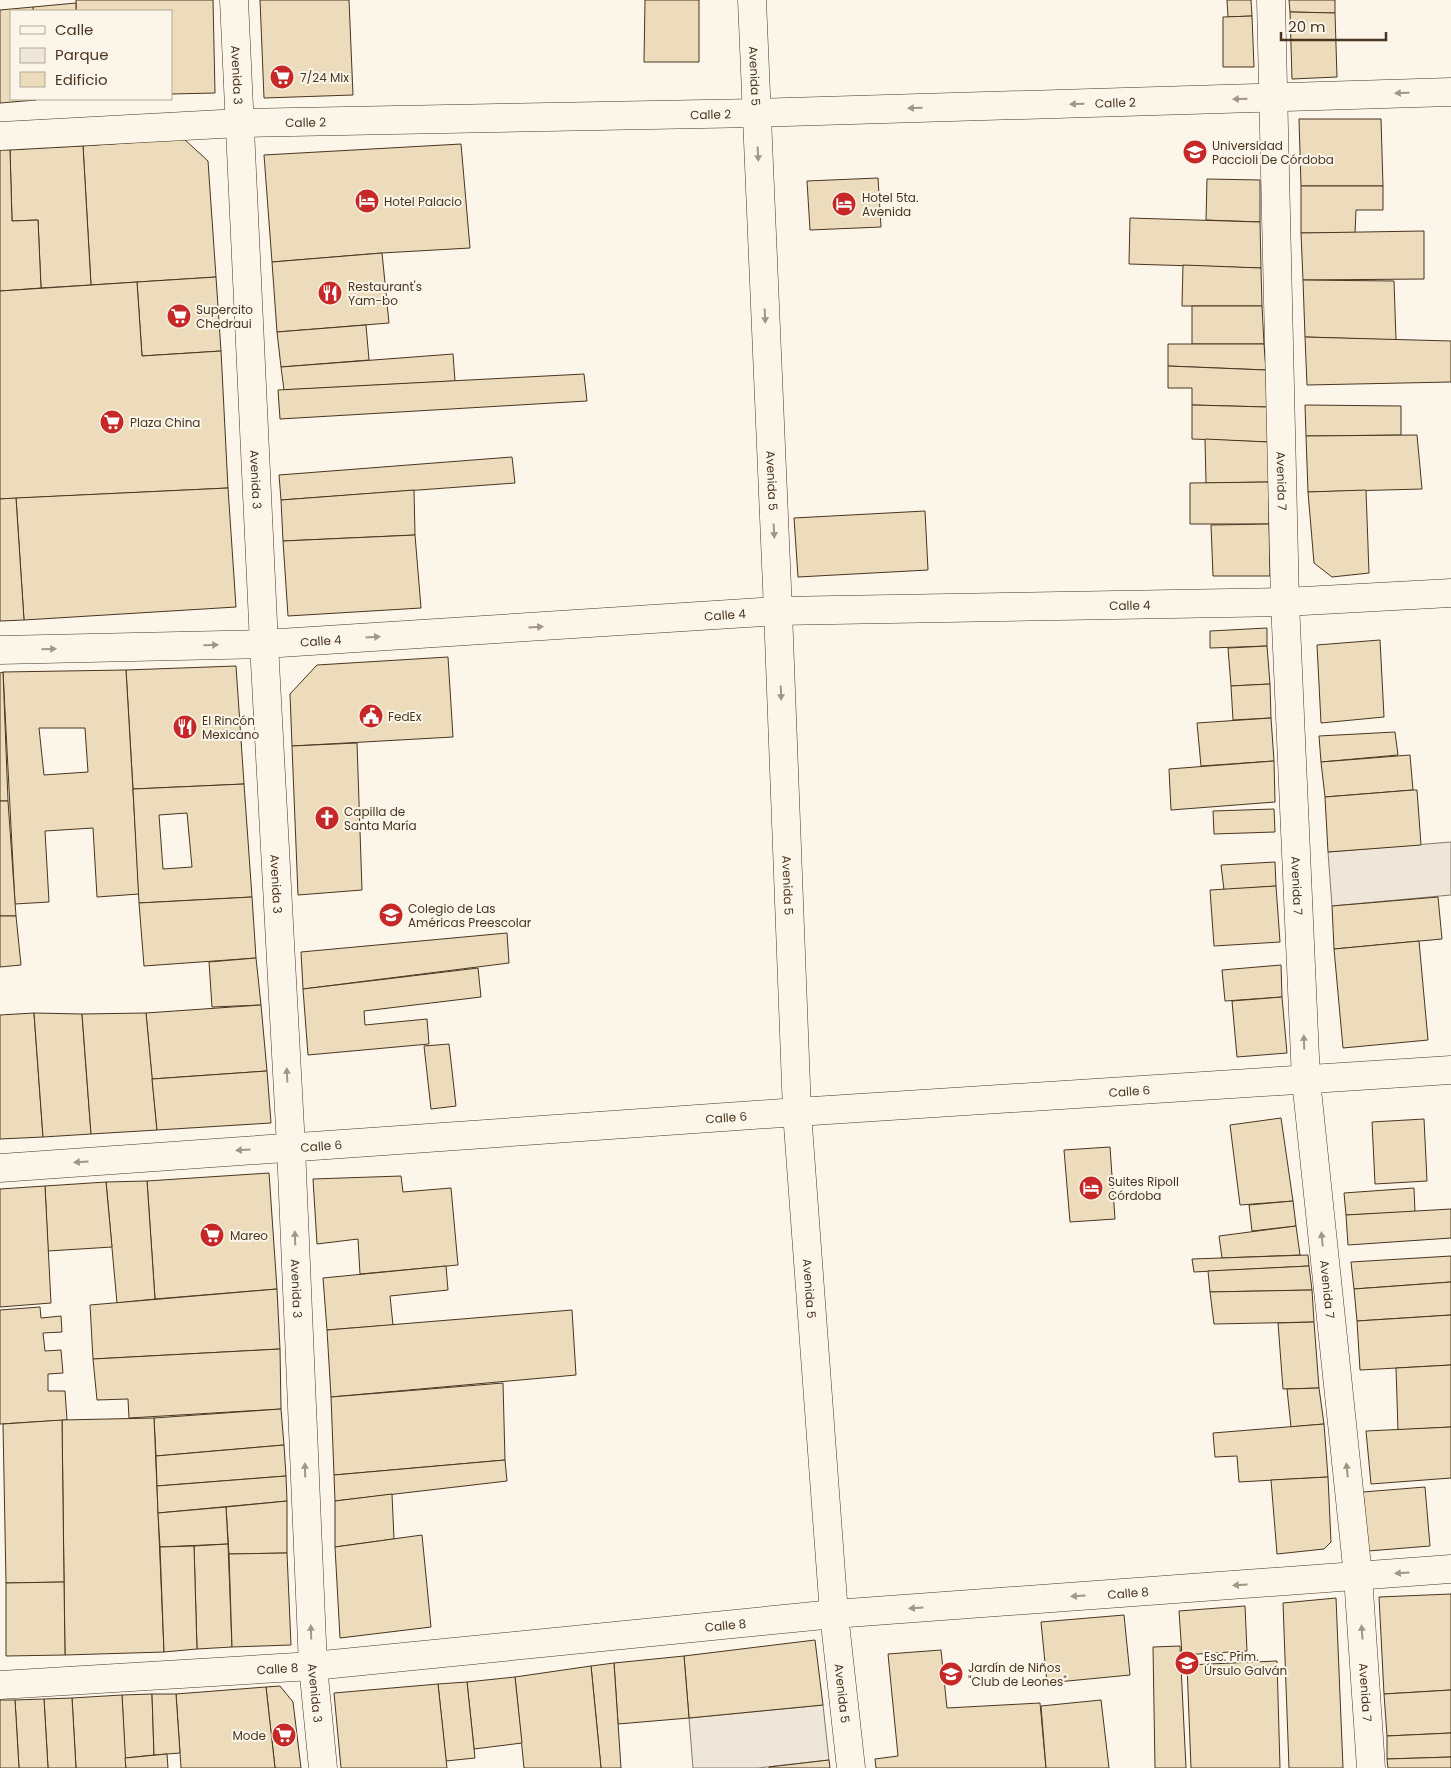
<svg xmlns="http://www.w3.org/2000/svg" width="1451" height="1768" viewBox="0 0 1451 1768" font-family="Poppins,sans-serif">
  <style>
    .green { fill: #ede6d9; stroke: #887966 }
    .building { fill: #ecdcbc; stroke: #4a3520; fill-rule: evenodd }
    .lines { fill: none; stroke-linecap: round; stroke-linejoin: round }
    .minor-casing { stroke: #4a3520; stroke-width: 29 }
    .major-casing { stroke: #4a3520; stroke-width: 29 }
    .minor { stroke: #fbf6e9; stroke-width: 28 }
    .major { stroke: #fbf6e9; stroke-width: 28 }
    .oneway { fill: #a29684 }
    .labels { text-anchor: middle; dominant-baseline: central; stroke-width: 4; stroke-linejoin: round; paint-order: stroke }
    .street-label { font-size: 12px; fill: #4a3520; stroke: #fbf6e9 }
    .poi-label { font-size: 12px; fill: #4a3520; stroke: #fbf6e9; text-anchor: start }
  </style>
  <rect width="100%" height="100%" fill="#fbf6e9"/>
  <g class="green">
    <path d="M1451 842V895L1332 906 1328 852Z"/>
    <path d="M823 1705 829 1760 758 1768H693L689 1718Z"/>
  </g>
  <g class="building">
    <path d="M76 0H213L215 93 171 94V11H76Z"/>
    <path d="M260 0H349L353 95 264 98Z"/>
    <path d="M645 0H699V62H644Z"/>
    <path d="M1227 0H1251L1252 16 1228 17Z"/>
    <path d="M1289 0H1335V13L1290 12Z"/>
    <path d="M76 3V11H33V7Z"/>
    <path d="M33 7V11H11V99L36 100 0 103V10Z"/>
    <path d="M1290 12 1335 13 1337 77 1292 79Z"/>
    <path d="M1252 16 1254 67H1223V17Z"/>
    <path d="M1299 119H1381L1383 186H1301Z"/>
    <path d="M184 139 208 161 216 277 91 285 83 146Z"/>
    <path d="M461 144 470 248 382 253 272 262 264 155Z"/>
    <path d="M83 146 91 285 41 288 38 220 12 221 10 150Z"/>
    <path d="M0 150H10L12 221 38 220 41 288 0 291Z"/>
    <path d="M878 178 881 227 810 230 807 181Z"/>
    <path d="M1207 179 1260 180V222L1206 220Z"/>
    <path d="M1301 186H1383V210H1356L1355 233H1301Z"/>
    <path d="M1130 218 1260 222 1261 268 1129 264Z"/>
    <path d="M1424 231V279L1303 280 1301 233Z"/>
    <path d="M382 253 389 323 277 332 272 262Z"/>
    <path d="M1183 265 1261 268 1262 306H1182Z"/>
    <path d="M216 277 221 351 142 356 137 282Z"/>
    <path d="M1303 280 1394 281 1396 340 1305 337Z"/>
    <path d="M137 282 142 356 221 351 228 488 0 499V291Z"/>
    <path d="M1192 306H1262L1264 344H1192Z"/>
    <path d="M366 325 369 360 281 367 277 332Z"/>
    <path d="M1305 337 1451 341V382L1307 385Z"/>
    <path d="M1168 344H1264L1266 370 1168 366Z"/>
    <path d="M453 354 455 381 284 390 281 367Z"/>
    <path d="M1168 366 1266 370 1267 407 1192 405V388H1168Z"/>
    <path d="M584 374 587 401 280 419 278 390Z"/>
    <path d="M1192 405 1267 407 1268 442 1192 439Z"/>
    <path d="M1305 405 1401 406V435L1306 436Z"/>
    <path d="M1417 435 1422 489 1308 492 1306 436Z"/>
    <path d="M1205 439 1268 442 1269 482 1206 483Z"/>
    <path d="M512 457 515 483 281 500 279 475Z"/>
    <path d="M1269 482V524H1190V483Z"/>
    <path d="M228 488 236 607 24 620 16 498Z"/>
    <path d="M414 490 415 535 283 541 281 500Z"/>
    <path d="M1366 490 1369 573 1332 577 1314 563 1308 492Z"/>
    <path d="M16 498 24 620 0 621V499Z"/>
    <path d="M925 511 928 570 798 577 794 518Z"/>
    <path d="M1269 524 1270 576H1213L1211 525Z"/>
    <path d="M415 535 421 608 288 616 283 541Z"/>
    <path d="M1267 628V646L1210 648V631Z"/>
    <path d="M1380 640 1384 717 1321 723 1317 645Z"/>
    <path d="M1267 646 1270 684 1231 686 1228 648Z"/>
    <path d="M448 657 453 737 292 746 290 694 317 665Z"/>
    <path d="M236 666 244 784 133 789 126 670Z"/>
    <path d="M126 670 139 894 97 897 93 828 45 831 49 902 15 904 3 672ZM39 728H85L88 772 44 775Z"/>
    <path d="M3 672 8 801H0V673Z"/>
    <path d="M1270 684 1271 718 1233 720 1231 686Z"/>
    <path d="M1271 718 1274 761 1201 766 1197 723Z"/>
    <path d="M1395 732 1398 755 1321 762 1319 736Z"/>
    <path d="M357 743 362 890 298 895 292 746Z"/>
    <path d="M1410 755 1413 790 1325 797 1321 762Z"/>
    <path d="M1274 761 1275 802 1171 810 1169 769Z"/>
    <path d="M244 784 252 897 139 903 133 789ZM187 813 192 867 163 869 159 815Z"/>
    <path d="M1413 790H1417L1421 845 1328 852 1325 797Z"/>
    <path d="M0 801H8L16 916H0Z"/>
    <path d="M1274 809 1275 832 1214 834 1213 811Z"/>
    <path d="M1275 862 1276 886 1224 890 1221 865Z"/>
    <path d="M1276 886 1280 942 1214 946 1210 890Z"/>
    <path d="M252 897 256 958 144 966 139 903Z"/>
    <path d="M1438 897 1442 939 1334 949 1332 906Z"/>
    <path d="M0 916H16L21 965 0 967Z"/>
    <path d="M507 933 509 963 303 989 301 952Z"/>
    <path d="M1419 941 1428 1040 1343 1048 1334 949Z"/>
    <path d="M256 958 261 1005 212 1007 209 962Z"/>
    <path d="M1281 965 1282 997 1225 1001 1222 970Z"/>
    <path d="M478 968 481 997 364 1011 365 1025 427 1019 429 1044 308 1055 303 989Z"/>
    <path d="M1282 997 1287 1053 1237 1057 1232 1001Z"/>
    <path d="M261 1005 267 1071 152 1079 146 1013Z"/>
    <path d="M34 1013 43 1137 0 1139V1015Z"/>
    <path d="M34 1013 82 1014 91 1134 43 1137Z"/>
    <path d="M146 1013 157 1130 91 1134 82 1014Z"/>
    <path d="M449 1044 456 1106 431 1109 424 1046Z"/>
    <path d="M267 1071 271 1123 157 1130 152 1079Z"/>
    <path d="M1281 1118 1293 1201 1240 1205 1230 1125Z"/>
    <path d="M1424 1119 1427 1181 1375 1184 1372 1122Z"/>
    <path d="M1110 1147 1115 1219 1070 1222 1064 1150Z"/>
    <path d="M269 1173 277 1289 155 1299 147 1181Z"/>
    <path d="M401 1176 403 1192 451 1188 458 1265 360 1274 358 1239 317 1244 313 1179Z"/>
    <path d="M147 1181 155 1299 117 1303 106 1182Z"/>
    <path d="M106 1182 112 1247 48 1251 45 1186Z"/>
    <path d="M45 1186 51 1303 0 1307V1189Z"/>
    <path d="M1414 1188 1415 1212 1346 1215 1344 1193Z"/>
    <path d="M1293 1201 1296 1226 1252 1231 1249 1205Z"/>
    <path d="M1451 1209V1238L1348 1245 1346 1215Z"/>
    <path d="M1296 1226 1300 1255 1222 1258 1219 1236Z"/>
    <path d="M1308 1255 1309 1266 1194 1272 1192 1259Z"/>
    <path d="M1451 1256V1282L1354 1289 1351 1262Z"/>
    <path d="M446 1266 448 1290 390 1296 393 1325 327 1330 323 1278Z"/>
    <path d="M1309 1266 1312 1290 1210 1292 1208 1271Z"/>
    <path d="M1451 1282V1315L1357 1321 1354 1289Z"/>
    <path d="M277 1289 280 1349 93 1359 90 1305Z"/>
    <path d="M1312 1290 1314 1322 1214 1324 1210 1292Z"/>
    <path d="M40 1307 41 1318 61 1316 62 1332 43 1333 45 1351 61 1350 63 1373 48 1374V1391H65L67 1420 0 1424V1310Z"/>
    <path d="M572 1310 576 1375 331 1397 327 1330Z"/>
    <path d="M1451 1315V1365L1360 1370 1357 1321Z"/>
    <path d="M1314 1322 1319 1388 1283 1389 1278 1323Z"/>
    <path d="M280 1349 281 1409 129 1418 128 1399 97 1400 93 1359Z"/>
    <path d="M1451 1365V1427L1398 1430 1396 1368Z"/>
    <path d="M503 1383 505 1460 334 1475 331 1397Z"/>
    <path d="M1319 1388 1324 1424 1291 1427 1287 1389Z"/>
    <path d="M281 1409 284 1445 156 1456 154 1418Z"/>
    <path d="M154 1418 164 1652 65 1655 62 1420Z"/>
    <path d="M62 1420 64 1582 6 1583 3 1424Z"/>
    <path d="M1324 1424 1328 1477 1239 1482 1237 1456 1215 1457 1213 1433Z"/>
    <path d="M1451 1427V1478L1371 1484 1366 1431Z"/>
    <path d="M284 1445 286 1476 157 1486 156 1456Z"/>
    <path d="M505 1460 507 1481 335 1501 334 1475Z"/>
    <path d="M286 1476 287 1501 158 1513 157 1486Z"/>
    <path d="M1328 1477 1331 1542 1324 1549 1277 1554 1271 1480Z"/>
    <path d="M1425 1487 1430 1546 1368 1551 1363 1492Z"/>
    <path d="M392 1494 394 1539 335 1547V1501Z"/>
    <path d="M287 1501V1553L229 1554 226 1507Z"/>
    <path d="M226 1507 228 1544 160 1547 158 1513Z"/>
    <path d="M422 1535 431 1627 340 1638 335 1547Z"/>
    <path d="M228 1544 232 1647 197 1649 194 1546Z"/>
    <path d="M194 1546 197 1649 164 1652 160 1547Z"/>
    <path d="M287 1553 291 1645 232 1647 229 1554Z"/>
    <path d="M64 1582 65 1655 6 1656V1583Z"/>
    <path d="M1451 1594V1690L1384 1694 1379 1597Z"/>
    <path d="M1336 1598 1343 1768H1289L1283 1603Z"/>
    <path d="M1245 1606 1247 1651 1182 1655 1179 1611Z"/>
    <path d="M1124 1615 1130 1675 1047 1683 1041 1622Z"/>
    <path d="M815 1640 823 1705 689 1718 684 1656Z"/>
    <path d="M1180 1646 1186 1768H1155L1153 1647Z"/>
    <path d="M941 1650 947 1708 1040 1703 1046 1768H876L875 1759 898 1756 888 1654Z"/>
    <path d="M684 1656 689 1718 618 1724 614 1663Z"/>
    <path d="M1277 1661 1280 1768H1191L1187 1665Z"/>
    <path d="M614 1663 621 1768H601L591 1666Z"/>
    <path d="M591 1666 601 1768H524L515 1677Z"/>
    <path d="M515 1677 522 1743 474 1749 467 1682Z"/>
    <path d="M467 1682 475 1758 446 1761 438 1684Z"/>
    <path d="M438 1684 447 1768H341L334 1693Z"/>
    <path d="M280 1686 293 1702 301 1768H275L266 1687Z"/>
    <path d="M266 1687 275 1768H181L176 1694Z"/>
    <path d="M1451 1690V1733L1387 1736 1384 1694Z"/>
    <path d="M152 1694 154 1755 125 1758 122 1695Z"/>
    <path d="M152 1694H176L180 1753 154 1755Z"/>
    <path d="M122 1695 126 1768H76L72 1698Z"/>
    <path d="M72 1698 76 1768H48L44 1699Z"/>
    <path d="M44 1699 48 1768H19L15 1700Z"/>
    <path d="M0 1700H15L19 1768H0Z"/>
    <path d="M1101 1700 1109 1768H1046L1041 1706Z"/>
    <path d="M1451 1733V1757L1387 1759V1736Z"/>
    <path d="M167 1754 168 1768H126L125 1758Z"/>
    <path d="M1451 1757V1768H1388L1387 1759Z"/>
    <path d="M829 1760 830 1768H769V1767Z"/>
  </g>
  <g class="lines">
    <defs>
      <g id="minor">
        <path id="s1" d="M752 0 778 611 797 1112 834 1614 851 1768"/>
        <path id="s2" d="M1271 0 1285 602 1306 1080 1358 1576 1371 1768"/>
        <path id="s3" d="M0 136 240 123 756 113 1451 92"/>
        <path id="s4" d="M0 650 264 644 778 611 1285 602 1451 593"/>
        <path id="s5" d="M0 1168 797 1112 1451 1070"/>
      </g>
      <g id="major">
        <path id="s6" d="M234 0 264 644 291 1147 313 1666 323 1768"/>
        <path id="s7" d="M0 1685 313 1666 834 1614 1451 1569"/>
      </g>
    </defs>
    <use href="#minor" class="minor-casing"/>
    <use href="#major" class="major-casing"/>
    <use href="#minor" class="minor"/>
    <use href="#major" class="major"/>
  </g>
  <defs><path id="oneway-solid" d="M-6-.8H1V-3.2L6.5 0L1 3.2V.8H-6Z" transform="scale(1.25)"/></defs>
  <g class="oneway">
    <use href="#oneway-solid" transform="translate(1402 93) rotate(178)"/>
    <use href="#oneway-solid" transform="translate(1240 99) rotate(178)"/>
    <use href="#oneway-solid" transform="translate(1077 104) rotate(178)"/>
    <use href="#oneway-solid" transform="translate(915 108) rotate(178)"/>
    <use href="#oneway-solid" transform="translate(758 154) rotate(87)"/>
    <use href="#oneway-solid" transform="translate(765 316) rotate(87)"/>
    <use href="#oneway-solid" transform="translate(774 531) rotate(87)"/>
    <use href="#oneway-solid" transform="translate(536 627) rotate(-4)"/>
    <use href="#oneway-solid" transform="translate(373 637) rotate(-4)"/>
    <use href="#oneway-solid" transform="translate(211 645) rotate(-1)"/>
    <use href="#oneway-solid" transform="translate(49 649) rotate(-1)"/>
    <use href="#oneway-solid" transform="translate(781 693) rotate(88)"/>
    <use href="#oneway-solid" transform="translate(1304 1042) rotate(-92)"/>
    <use href="#oneway-solid" transform="translate(287 1075) rotate(-93)"/>
    <use href="#oneway-solid" transform="translate(243 1150) rotate(176)"/>
    <use href="#oneway-solid" transform="translate(81 1162) rotate(176)"/>
    <use href="#oneway-solid" transform="translate(295 1238) rotate(-92)"/>
    <use href="#oneway-solid" transform="translate(1322 1239) rotate(-96)"/>
    <use href="#oneway-solid" transform="translate(305 1470) rotate(-92)"/>
    <use href="#oneway-solid" transform="translate(1347 1470) rotate(-96)"/>
    <use href="#oneway-solid" transform="translate(1402 1573) rotate(176)"/>
    <use href="#oneway-solid" transform="translate(1240 1585) rotate(176)"/>
    <use href="#oneway-solid" transform="translate(1078 1596) rotate(176)"/>
    <use href="#oneway-solid" transform="translate(916 1608) rotate(176)"/>
    <use href="#oneway-solid" transform="translate(311 1632) rotate(-92)"/>
    <use href="#oneway-solid" transform="translate(1362 1632) rotate(-94)"/>
  </g>
  <defs>
    <symbol id="supermarket-disc" viewBox="-11 -11 22 22"><circle r="9.5" fill="#c62828" stroke="#fbf6e9"/><path d="M-6-5.5h2.5l.6 2H6L4.5 2H-2.5L-4.4-4H-6ZM-1.5 3.2a1.3 1.3 0 1 0 .1 0ZM3 3.2a1.3 1.3 0 1 0 .1 0Z" fill="#fff"/></symbol>
    <symbol id="university-disc" viewBox="-11 -11 22 22"><circle r="9.5" fill="#c62828" stroke="#fbf6e9"/><path d="M0-5L7-2L0 1L-7-2ZM-4 1L0 2.5L4 1V4Q0 6-4 4Z" fill="#fff"/></symbol>
    <symbol id="hotel-disc" viewBox="-11 -11 22 22"><circle r="9.5" fill="#c62828" stroke="#fbf6e9"/><path d="M-6-4.5h1.5V1H6V5H4.5V3h-9V5H-6ZM-4 0a1.8 1.8 0 1 1 3.6 0ZM.5 0V-2.5h3Q6-2.5 6 0Z" fill="#fff"/></symbol>
    <symbol id="restaurant-disc" viewBox="-11 -11 22 22"><circle r="9.5" fill="#c62828" stroke="#fbf6e9"/><path d="M-5-6h1v4h1v-4h1v4h1v-4h1v5L-1.5 .5V6h-2V.5L-5-1ZM5-6V6H3V1.5H1.5Q1.5-4 5-6Z" fill="#fff"/></symbol>
    <symbol id="civic-disc" viewBox="-11 -11 22 22"><circle r="9.5" fill="#c62828" stroke="#fbf6e9"/><path d="M-.6-6.5H3V-4.5H.6V-3L4-1V1h2V6H-6V1h2V-1L-.6-3ZM-1.2 2.5V6h2.4V2.5Z" fill="#fff"/></symbol>
    <symbol id="church-disc" viewBox="-11 -11 22 22"><circle r="9.5" fill="#c62828" stroke="#fbf6e9"/><path d="M-1.2-6h2.4v3.5h3.3v2.4h-3.3V6h-2.4V-.1h-3.3v-2.4h3.3Z" fill="#fff"/></symbol>
    <symbol id="school-disc" viewBox="-11 -11 22 22"><circle r="9.5" fill="#c62828" stroke="#fbf6e9"/><path d="M0-5L7-2L0 1L-7-2ZM-4 1L0 2.5L4 1V4Q0 6-4 4Z" fill="#fff"/></symbol>
  </defs>
  <g fill-rule="evenodd">
    <use href="#supermarket-disc" x="268" y="63" width="28" height="28"/>
    <use href="#university-disc" x="1181" y="138" width="28" height="28"/>
    <use href="#hotel-disc" x="353" y="187" width="28" height="28"/>
    <use href="#hotel-disc" x="830" y="190" width="28" height="28"/>
    <use href="#restaurant-disc" x="316" y="279" width="28" height="28"/>
    <use href="#supermarket-disc" x="165" y="302" width="28" height="28"/>
    <use href="#supermarket-disc" x="98" y="408" width="28" height="28"/>
    <use href="#civic-disc" x="357" y="702" width="28" height="28"/>
    <use href="#restaurant-disc" x="171" y="713" width="28" height="28"/>
    <use href="#church-disc" x="313" y="804" width="28" height="28"/>
    <use href="#school-disc" x="377" y="901" width="28" height="28"/>
    <use href="#hotel-disc" x="1077" y="1174" width="28" height="28"/>
    <use href="#supermarket-disc" x="198" y="1221" width="28" height="28"/>
    <use href="#school-disc" x="1173" y="1649" width="28" height="28"/>
    <use href="#school-disc" x="937" y="1660" width="28" height="28"/>
    <use href="#supermarket-disc" x="270" y="1721" width="28" height="28"/>
  </g>
  <g class="labels">
    <g class="street-label">
      <text stroke="none"><textPath href="#s6" startOffset="75">Avenida 3</textPath></text>
      <text stroke="none"><textPath href="#s1" startOffset="76">Avenida 5</textPath></text>
      <text stroke="none"><textPath href="#s3" startOffset="1116">Calle 2</textPath></text>
      <text stroke="none"><textPath href="#s3" startOffset="711">Calle 2</textPath></text>
      <text stroke="none"><textPath href="#s3" startOffset="306">Calle 2</textPath></text>
      <text stroke="none"><textPath href="#s6" startOffset="480">Avenida 3</textPath></text>
      <text stroke="none"><textPath href="#s1" startOffset="481">Avenida 5</textPath></text>
      <text stroke="none"><textPath href="#s2" startOffset="481">Avenida 7</textPath></text>
      <text stroke="none"><textPath href="#s4" startOffset="1131">Calle 4</textPath></text>
      <text stroke="none"><textPath href="#s4" startOffset="726">Calle 4</textPath></text>
      <text stroke="none"><textPath href="#s4" startOffset="321">Calle 4</textPath></text>
      <text stroke="none"><textPath href="#s6" startOffset="885">Avenida 3</textPath></text>
      <text stroke="none"><textPath href="#s1" startOffset="886">Avenida 5</textPath></text>
      <text stroke="none"><textPath href="#s2" startOffset="886">Avenida 7</textPath></text>
      <text stroke="none"><textPath href="#s5" startOffset="1132">Calle 6</textPath></text>
      <text stroke="none"><textPath href="#s5" startOffset="728">Calle 6</textPath></text>
      <text stroke="none"><textPath href="#s5" startOffset="322">Calle 6</textPath></text>
      <text stroke="none"><textPath href="#s6" startOffset="1290">Avenida 3</textPath></text>
      <text stroke="none"><textPath href="#s1" startOffset="1290">Avenida 5</textPath></text>
      <text stroke="none"><textPath href="#s2" startOffset="1291">Avenida 7</textPath></text>
      <text stroke="none"><textPath href="#s7" startOffset="1132">Calle 8</textPath></text>
      <text stroke="none"><textPath href="#s7" startOffset="728">Calle 8</textPath></text>
      <text stroke="none"><textPath href="#s7" startOffset="278">Calle 8</textPath></text>
      <text stroke="none"><textPath href="#s2" startOffset="1696">Avenida 7</textPath></text>
      <text stroke="none"><textPath href="#s6" startOffset="1695">Avenida 3</textPath></text>
      <text stroke="none"><textPath href="#s1" startOffset="1696">Avenida 5</textPath></text>
    </g>
    <g class="poi-label">
      <text x="300" y="77">7/24 Mix</text>
      <text x="1212" y="145">Universidad<tspan x="1212" dy="14">Paccioli De Córdoba</tspan></text>
      <text x="862" y="197">Hotel 5ta.<tspan x="862" dy="14">Avenida</tspan></text>
      <text x="384" y="201">Hotel Palacio</text>
      <text x="348" y="286">Restaurant's<tspan x="348" dy="14">Yam-bo</tspan></text>
      <text x="196" y="309">Supercito<tspan x="196" dy="14">Chedraui</tspan></text>
      <text x="130" y="422">Plaza China</text>
      <text x="388" y="716">FedEx</text>
      <text x="202" y="720">El Rincón<tspan x="202" dy="14">Mexicano</tspan></text>
      <text x="344" y="811">Capilla de<tspan x="344" dy="14">Santa María</tspan></text>
      <text x="408" y="908">Colegio de Las<tspan x="408" dy="14">Américas Preescolar</tspan></text>
      <text x="1108" y="1181">Suites Ripoll<tspan x="1108" dy="14">Córdoba</tspan></text>
      <text x="230" y="1235">Mareo</text>
      <text x="1204" y="1656">Esc. Prim.<tspan x="1204" dy="14">Úrsulo Galván</tspan></text>
      <text x="968" y="1667">Jardín de Niños<tspan x="968" dy="14">"Club de Leones"</tspan></text>
      <text x="266" y="1735" text-anchor="end">Mode</text>
    </g>
  </g>
  <rect x="10" y="10" width="162" height="90" fill="#fbf6e9" stroke="#b4a999"/>
  <rect x="20" y="26" width="25" height="8" fill="#fbf6e9" stroke="#b4a999"/>
  <text x="55" y="35" font-size="15" fill="#4a3520">Calle</text>
  <rect x="20" y="48" width="25" height="15" fill="#ede6d9" stroke="#b4a999"/>
  <text x="55" y="60" font-size="15" fill="#4a3520">Parque</text>
  <rect x="20" y="72" width="25" height="15" fill="#ecdcbc" stroke="#b4a999"/>
  <text x="55" y="85" font-size="15" fill="#4a3520">Edificio</text>
  <path d="M1281 32v8h105v-8" fill="none" stroke="#4a3520" stroke-width="2.5"/>
  <text x="1288" y="32" font-size="15" fill="#4a3520" stroke="#fbf6e9" stroke-width="4" paint-order="stroke">20 m</text>
</svg>
